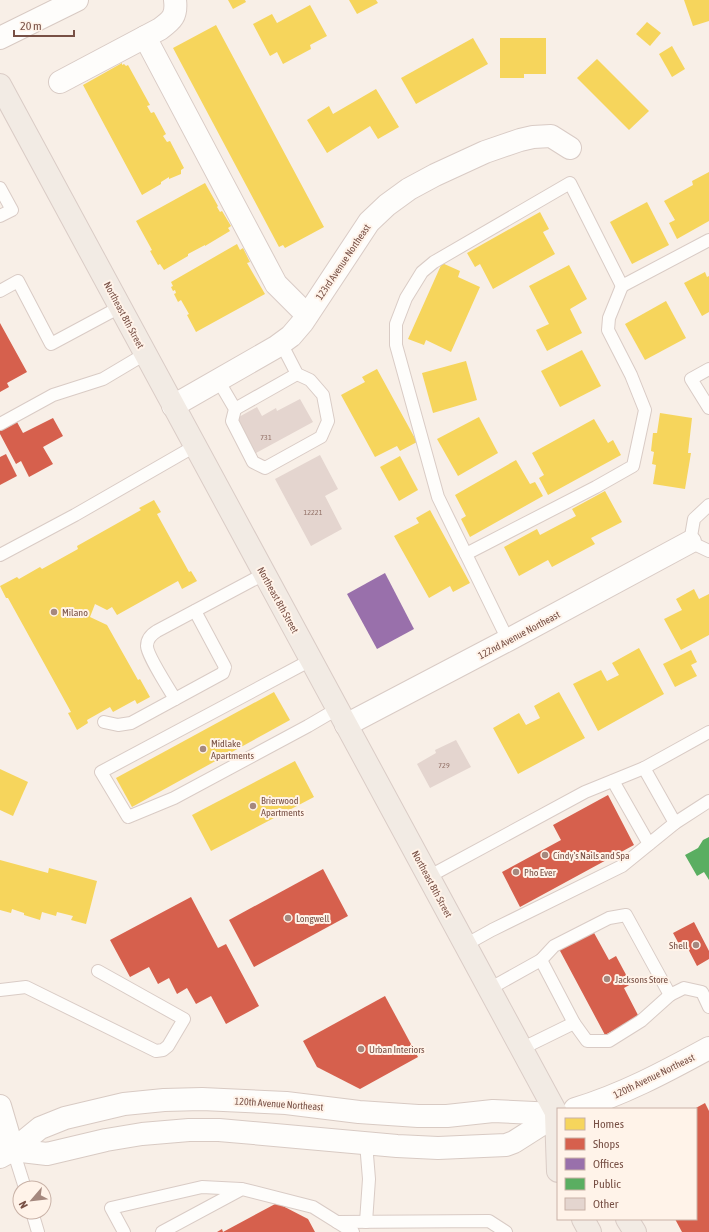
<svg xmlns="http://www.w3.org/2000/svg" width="709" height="1232" viewBox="0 0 709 1232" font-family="'Asap Condensed',sans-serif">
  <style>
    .homes { fill: #f6d55c }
    .shops { fill: #d6604d }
    .offices { fill: #9970ab }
    .public { fill: #5aae61 }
    .building { fill: #e4d5cf }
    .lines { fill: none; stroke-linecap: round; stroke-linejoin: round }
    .lane-casing { stroke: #d9cbc5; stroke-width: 14 }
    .street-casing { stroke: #d9cbc5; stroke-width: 24 }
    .secondary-casing { stroke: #d8cac3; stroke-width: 24 }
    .primary-casing { stroke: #daccc6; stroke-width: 24 }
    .lane { stroke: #fefdfb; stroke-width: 12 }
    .street { stroke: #fefdfb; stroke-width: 22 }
    .secondary { stroke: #fefdfb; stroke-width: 22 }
    .primary { stroke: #f2ebe4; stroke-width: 22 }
    .poi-dot { fill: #a5887e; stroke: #fff3e9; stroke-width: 1.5 }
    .labels { text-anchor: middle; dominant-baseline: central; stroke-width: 4; stroke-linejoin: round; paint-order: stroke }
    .number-label { font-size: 8px; fill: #95746a }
    .street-label { font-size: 10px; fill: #785045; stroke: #fff3e9 }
    .poi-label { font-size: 10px; fill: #785045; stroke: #fff3e9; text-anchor: start }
  </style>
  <rect width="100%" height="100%" fill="#f8efe7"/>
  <g class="homes">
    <path d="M228 0H245L246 2 233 9Z"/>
    <path d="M349 0H376L378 3 357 14Z"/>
    <path d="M684 0H709V21L693 26Z"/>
    <path d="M310 5 327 36 310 45 311 49 283 64 277 52 270 56 253 24 272 14 277 23Z"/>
    <path d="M647 22 661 33 650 46 636 34Z"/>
    <path d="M216 25 324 227 285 248 283 245 279 247 173 48Z"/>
    <path d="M473 38 488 64 416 104 401 78Z"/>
    <path d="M500 38H546V74H524V78H500Z"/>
    <path d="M672 46 685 69 672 77 659 54Z"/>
    <path d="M597 59 649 111 629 130 577 78Z"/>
    <path d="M122 63V65L124 64 126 66 128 65 150 105 147 106 151 113 154 112 166 134 163 136 167 142 170 141 184 168 181 170V174L169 179V177L161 182V184L142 195 83 85Z"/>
    <path d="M376 89 399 127 378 139 370 126 327 153 307 120 329 106 333 114Z"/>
    <path d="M709 172V221L677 239 669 223 675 220 664 201 693 185 692 181Z"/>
    <path d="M205 183 218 206 217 207 220 212 222 211 231 226 228 228 230 231 205 246V245L188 254V256L164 270 160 264 158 265 150 251 152 250 136 221Z"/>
    <path d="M647 202 669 245 632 264 610 222Z"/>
    <path d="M540 212 549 229 543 232 555 254 493 289 480 264 475 267 467 253Z"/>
    <path d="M237 244 240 250 243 248 250 262 247 263 265 294 196 332 187 315 189 314 181 300 178 302 174 294 176 293 175 290 173 291 171 287 173 286 171 282Z"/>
    <path d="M442 263 460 271 458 277 480 287 451 352 426 340 424 345 408 339Z"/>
    <path d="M569 265 587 299 570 309 582 333 547 351 536 330 549 324 529 286Z"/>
    <path d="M705 272 707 277 709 276V312L702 316 684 283Z"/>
    <path d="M666 301 686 338 645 360 625 324Z"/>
    <path d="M582 350 601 386 560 407 541 371Z"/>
    <path d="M466 361 477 400 433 413 422 373Z"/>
    <path d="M377 369 417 442 400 451 397 446 375 457 341 395 365 382 362 377Z"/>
    <path d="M660 413 692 418 688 453H691L685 489 653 484 656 465 652 464 654 452 651 451 653 433H657Z"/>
    <path d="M479 417 498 453 458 476 437 439Z"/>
    <path d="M594 419 608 443 613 440 621 455 548 495 539 478 544 475 532 453Z"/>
    <path d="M400 456 418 490 399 501 380 467Z"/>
    <path d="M516 460 530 484 535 482 543 496 470 537 461 519 466 516 455 495Z"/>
    <path d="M605 491 622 522 591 538 595 544 552 567 548 560 519 576 504 547 537 529 540 535 576 516 572 509Z"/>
    <path d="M154 500 161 512 157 514 189 572 191 571 197 581 182 589 178 581 117 615 112 607 107 610 95 604 90 617 107 625 138 680 140 679 150 697 137 704 135 700 113 712 110 707 87 720 88 723 77 730 68 713 71 712 8 598H6L0 586 17 577 19 579 40 567 42 569 78 549 77 546 141 510 139 508Z"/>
    <path d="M430 510 470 583 453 592 450 586 429 598 394 536 419 523 416 518Z"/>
    <path d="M694 589 699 599 709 594V635L681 650 664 619 682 610 676 599Z"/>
    <path d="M639 648 664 694 598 731 573 684 601 670 607 681 619 675 612 663Z"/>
    <path d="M691 650 697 662 691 665 697 676 675 687 663 664Z"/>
    <path d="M274 692 290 720 132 807 116 778Z"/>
    <path d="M559 692 585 738 518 774 493 728 519 713 526 725 540 718 534 706Z"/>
    <path d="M295 761 314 797 211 851 192 815Z"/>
    <path d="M0 769 28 782 13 816 0 810Z"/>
    <path d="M0 860 48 873 49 868 97 881 86 924 71 920 73 916 57 912 56 916 42 912 40 920 24 915V913L12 909 11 913 0 910Z"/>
  </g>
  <g class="shops">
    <path d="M0 323 27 372 7 383 9 387 0 392Z"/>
    <path d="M53 418 63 436 43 447 53 464 29 477 21 461 16 464 0 434V431L17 422 23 433Z"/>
    <path d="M6 454 17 476 0 485V457Z"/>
    <path d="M608 795 634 845 520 907 502 872 561 840 553 825Z"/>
    <path d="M323 869 348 916 254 967 229 920Z"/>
    <path d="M191 897 218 948 226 944 259 1006 226 1024 211 996 196 1004 187 988 177 994 169 978 158 984 149 967 130 977 110 940Z"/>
    <path d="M694 922 709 951V959L697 966 685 943 680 946 673 933Z"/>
    <path d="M593 931 609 960 616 956 631 984 624 988 639 1017 605 1035 559 949Z"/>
    <path d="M385 996 418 1057 360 1089 317 1067 303 1041Z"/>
    <path d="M705 1103 709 1111V1232H682L675 1219H696V1109H694Z"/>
    <path d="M277 1203 308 1219 315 1232H217L222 1229 223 1232Z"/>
  </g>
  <path class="offices" d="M385 573 414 629 377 649 347 594Z"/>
  <path class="public" d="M709 837V880L704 872 697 876 685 855 698 848 703 840Z"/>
  <g class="building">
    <path d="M300 399 313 422 256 453 237 418 257 407 262 416 276 408 277 411Z"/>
    <path d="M320 455 338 489 325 496 342 529 311 546 275 479Z"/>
    <path d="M456 740 471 767 430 788 417 764 436 753 435 750Z"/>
  </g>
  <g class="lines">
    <defs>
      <g id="lane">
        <path d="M0 188 12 210 0 216"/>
        <path d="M0 291 18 281 51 344 120 307"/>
        <path d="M709 369 691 379 709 408"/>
        <path d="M218 380 235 409 232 421 253 462 265 468 321 437 328 421 323 395 310 380 297 374 281 343"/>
        <path d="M235 409 297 374"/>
        <path d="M0 424 53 395 103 379 145 354"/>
        <path d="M709 505 694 519 690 542 709 551"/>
        <path d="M466 554 596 487 633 466 645 410 631 375 608 330 609 318 622 286"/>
        <path d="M0 555 75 515 195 446"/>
        <path d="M508 640 438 497 396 345V324L406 298 422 272 434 262 570 183 622 286 709 240"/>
        <path d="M311 660 101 772 128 817 174 798 308 726 337 709"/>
        <path d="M175 699C169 689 147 655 147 646 147 639 152 634 157 631L264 574"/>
        <path d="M104 722 118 725 131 723 223 673 225 667 195 611"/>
        <path d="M644 768 675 823"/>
        <path d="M613 781 649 844"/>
        <path d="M428 877 585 792 644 768 709 732"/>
        <path d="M465 945 492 930 622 866 675 823 709 801"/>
        <path d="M541 960 554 946 609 918 626 915 670 995 684 988 702 992 709 1007"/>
        <path d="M489 989 541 960 574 1023 587 1041H609L641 1021 670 995"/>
        <path d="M0 990 26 987 156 1051 163 1050 168 1046 184 1019 98 971"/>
        <path d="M521 1049 574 1023"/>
        <path d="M366 1143 369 1179 366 1222"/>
        <path d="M13 1150 25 1188"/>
        <path d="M32 1212 38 1232"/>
        <path d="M337 1222 489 1221 506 1232"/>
        <path d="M124 1232 111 1208 202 1187 241 1189"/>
        <path d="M162 1232 242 1189 313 1207 353 1232"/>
      </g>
      <g id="street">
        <path d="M145 37 276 284 307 315"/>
        <path d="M60 82 160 29C172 20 177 16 175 0"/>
        <path d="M173 406 276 347 291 336 303 322 369 222 387 205 409 189 435 175 485 152 520 140 533 137 551 136 570 148"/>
        <path d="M346 725 508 640 690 542"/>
      </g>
      <g id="secondary">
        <path d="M0 38 77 0"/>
        <path d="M0 1106 13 1150"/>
        <path d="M575 1109C622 1095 665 1072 709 1048"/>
        <path d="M13 1150 47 1154 106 1140 142 1134 189 1130H219L397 1146 438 1148 506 1145 514 1142 558 1114"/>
        <path d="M0 1157 13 1150 40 1128 65 1118 124 1104 164 1100 202 1099 286 1103 359 1112 418 1116H447L493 1111 556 1114"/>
      </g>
      <g id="primary">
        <path d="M0 85 558 1116"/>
        <path d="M556 1114 558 1171"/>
        <path d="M583 1219 590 1232"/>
        <path d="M627 1219 635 1232"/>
      </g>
    </defs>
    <use href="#lane" class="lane-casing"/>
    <use href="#street" class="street-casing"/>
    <use href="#secondary" class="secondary-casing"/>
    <use href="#primary" class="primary-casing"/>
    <use href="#lane" class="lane"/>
    <use href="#street" class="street"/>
    <use href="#secondary" class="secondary"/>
    <use href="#primary" class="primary"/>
  </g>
  <g class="poi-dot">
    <circle cx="54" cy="612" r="4"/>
    <circle cx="203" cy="749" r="4"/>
    <circle cx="253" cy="806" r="4"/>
    <circle cx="545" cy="855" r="4"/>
    <circle cx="516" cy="872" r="4"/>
    <circle cx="288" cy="918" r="4"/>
    <circle cx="696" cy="945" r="4"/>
    <circle cx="607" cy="979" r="4"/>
    <circle cx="361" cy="1049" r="4"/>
  </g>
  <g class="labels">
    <g class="number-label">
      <text x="266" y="437">731</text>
      <text x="313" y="512">12221</text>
      <text x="444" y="765">729</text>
    </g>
    <g class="street-label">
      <text transform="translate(343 262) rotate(-56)">123rd Avenue Northeast</text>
      <text transform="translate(124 315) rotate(62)">Northeast 8th Street</text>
      <text transform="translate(278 600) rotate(61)">Northeast 8th Street</text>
      <text transform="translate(519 635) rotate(-28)">122nd Avenue Northeast</text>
      <text transform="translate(432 884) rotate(62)">Northeast 8th Street</text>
      <text transform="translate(654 1076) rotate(-26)">120th Avenue Northeast</text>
      <text transform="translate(279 1104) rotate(4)">120th Avenue Northeast</text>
    </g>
    <g class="poi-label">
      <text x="62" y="612">Milano</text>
      <text x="211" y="743">Midlake<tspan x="211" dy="12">Apartments</tspan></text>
      <text x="261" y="800">Brierwood<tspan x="261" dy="12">Apartments</tspan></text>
      <text x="553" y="855">Cindy's Nails and Spa</text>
      <text x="524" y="872">Pho Ever</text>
      <text x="296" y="918">Longwell</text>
      <text x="688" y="945" text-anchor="end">Shell</text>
      <text x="615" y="979">Jacksons Store</text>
      <text x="369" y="1049">Urban Interiors</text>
    </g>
  </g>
  <rect x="557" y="1108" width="140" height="112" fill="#fff3e9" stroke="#c9b2a7"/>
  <rect x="565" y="1118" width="20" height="12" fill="#f6d55c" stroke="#c9b2a7"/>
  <text x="593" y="1128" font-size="12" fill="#785045">Homes</text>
  <rect x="565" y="1138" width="20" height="12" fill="#d6604d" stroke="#c9b2a7"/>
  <text x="593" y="1148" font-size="12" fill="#785045">Shops</text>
  <rect x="565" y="1158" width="20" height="12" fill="#9970ab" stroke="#c9b2a7"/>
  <text x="593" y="1168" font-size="12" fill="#785045">Offices</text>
  <rect x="565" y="1178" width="20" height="12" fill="#5aae61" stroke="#c9b2a7"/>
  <text x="593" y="1188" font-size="12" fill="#785045">Public</text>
  <rect x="565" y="1198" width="20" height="12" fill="#e4d5cf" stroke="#c9b2a7"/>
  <text x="593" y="1208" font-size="12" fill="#785045">Other</text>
  <g transform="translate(32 1200) rotate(242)"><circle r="19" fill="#fff3e9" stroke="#c9b2a7"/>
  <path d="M0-3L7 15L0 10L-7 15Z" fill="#a5887e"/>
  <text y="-6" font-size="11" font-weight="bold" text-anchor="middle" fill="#785045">N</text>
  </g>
  <path d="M14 30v6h60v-6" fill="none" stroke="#785045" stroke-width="2"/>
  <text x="20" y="30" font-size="12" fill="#785045" stroke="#fff3e9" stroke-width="3" paint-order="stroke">20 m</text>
</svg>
